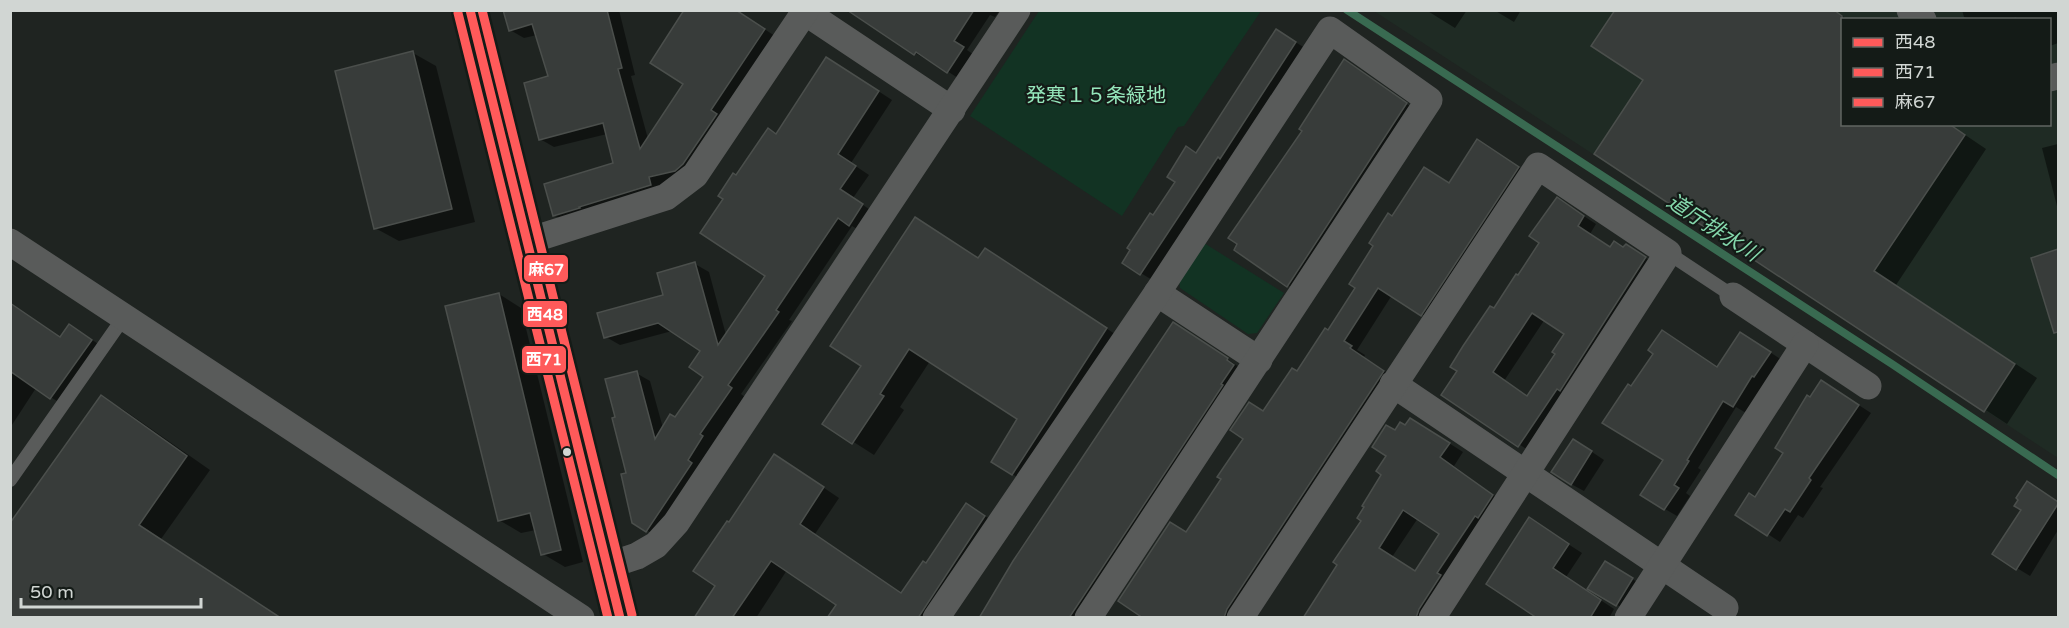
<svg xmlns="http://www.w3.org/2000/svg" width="2069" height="628" viewBox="0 0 2069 628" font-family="'Varela Round','Noto Sans JP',sans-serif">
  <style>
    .built { fill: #1f2b24; fill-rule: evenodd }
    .green { fill: #123323 }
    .shadow { fill: #0007; fill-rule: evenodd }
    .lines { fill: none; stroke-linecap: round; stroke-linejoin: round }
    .stream { stroke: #396a51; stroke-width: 8 }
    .building { fill: #383c3a; stroke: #4b4f4c; stroke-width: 1.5; fill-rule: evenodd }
    .service { stroke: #595b5a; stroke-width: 14 }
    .minor { stroke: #595b5a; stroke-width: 27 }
    .tertiary { stroke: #595b5a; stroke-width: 33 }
    .bus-1-casing { stroke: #141b17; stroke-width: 14 }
    .bus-2-casing { stroke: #141b17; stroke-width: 14 }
    .bus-3-casing { stroke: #141b17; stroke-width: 14 }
    .bus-1 { stroke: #ff5a5a; stroke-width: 9 }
    .bus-2 { stroke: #ff5a5a; stroke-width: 9 }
    .bus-3 { stroke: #ff5a5a; stroke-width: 9 }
    .bus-dot { fill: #d1d6d3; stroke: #141b17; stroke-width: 2 }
    .labels { text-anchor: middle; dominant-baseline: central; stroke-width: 4.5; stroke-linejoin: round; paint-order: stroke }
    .park-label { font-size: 20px; fill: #95e7bb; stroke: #141b17 }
    .water-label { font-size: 21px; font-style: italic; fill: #85d8ac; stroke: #141b17 }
    .line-badge { stroke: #141b17; stroke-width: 2 }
    .badge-label { font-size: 16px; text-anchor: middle; font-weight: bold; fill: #fff }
  </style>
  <rect width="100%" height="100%" fill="#1f2421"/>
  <path class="built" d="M1374 11H2058V458ZM1842 20H2050V124H1842Z"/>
  <g class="green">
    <path d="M1039 11V10L1261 11 1184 126 1178 127 1122 216 970 116Z"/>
    <path d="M1204 243 1284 293 1257 333 1248 334 1180 288 1179 279Z"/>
  </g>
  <g class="shadow">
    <path d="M505 10H619L635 75 631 76 648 139 685 84 684 14 678 10H735L778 38 698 172 568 224 554 215 615 164 607 134 554 147 540 139 549 77 537 35 524 38 510 30Z"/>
    <path d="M866 10H1000L995 17 990 15 967 50 977 57 961 80 930 60 929 61 915 53Z"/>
    <path d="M1426 10H1467L1455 28Z"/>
    <path d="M1494 10H1521L1514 22Z"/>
    <path d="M1834 10 1848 20H1842V124H1949L1986 149 1896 285 2037 378 2007 424 1596 154Z"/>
    <path d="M1962 10H2058V43L2050 46V20H2017L2016 17 2009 20H1969L1964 17Z"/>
    <path d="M1289 38 1308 50 1154 281 1124 263 1197 154Z"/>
    <path d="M413 53 436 66 475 222 399 241 375 228Z"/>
    <path d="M841 67 892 100 851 163 869 175 853 198 876 214 864 233 852 226 789 320 792 321 741 394 745 397 661 539 633 522 628 474 636 373 650 381 663 428 676 419 705 376 702 351 672 331 620 345 606 337 665 296 695 264 709 272 726 335 767 275 737 177Z"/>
    <path d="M1357 69 1418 112 1300 292 1288 285Z"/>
    <path d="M2058 144V210L2042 148Z"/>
    <path d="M1492 149 1532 176 1435 322 1392 295 1357 350 1365 355 1364 357 1398 380 1241 618H1145L1187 533 1264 412 1328 332 1357 288 1393 218 1450 184Z"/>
    <path d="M1570 207 1596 224 1590 234 1611 248 1624 249 1638 253 1658 266 1531 452 1443 395 1494 310ZM1545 319 1566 333 1557 353 1528 397 1504 381Z"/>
    <path d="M2058 251V313L2047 307 2033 259Z"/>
    <path d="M979 259 1006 262 1127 342 1033 486 1012 474 1020 419 930 361 900 407 904 410 874 455 824 423Z"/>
    <path d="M499 294 521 308 583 562 565 567 543 554 536 530 521 533 499 520Z"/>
    <path d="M10 305 61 338 84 334 105 349 65 406 36 388 10 428Z"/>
    <path d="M1185 331 1239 367 1086 618H981Z"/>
    <path d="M1753 341 1782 360 1746 413 1736 407 1698 468 1701 470 1686 493 1690 496 1677 516 1665 509V460L1632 388 1718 368Z"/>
    <path d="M1834 389 1871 413 1820 487 1823 488 1803 518 1798 515 1780 542 1737 514 1755 498 1785 453 1811 399Z"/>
    <path d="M101 397 124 410 210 470 161 539 281 618H10Z"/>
    <path d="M1406 427 1425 428 1463 452 1454 466 1506 504 1427 618H1305L1339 565 1363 520 1383 475 1395 432ZM1418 518 1442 534 1416 572 1392 557Z"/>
    <path d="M1586 448 1604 460 1584 491 1571 484Z"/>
    <path d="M790 465 839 498 815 534 902 594 927 565 982 514 1000 526 940 618H829L838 604 787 570 756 618H696L717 585 729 524Z"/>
    <path d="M2040 490 2058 503V530L2030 576 1994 554Z"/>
    <path d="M1543 528 1582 553 1566 577 1614 609 1609 618H1540Z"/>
    <path d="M1617 570 1644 586 1629 612 1589 588Z"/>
  </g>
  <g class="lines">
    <path class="stream" d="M1347 10 1892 364 2058 475"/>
  </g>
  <g class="building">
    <path d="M503 10H607L622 68 618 69 640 149 683 84 650 63 684 10H736L765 29 711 110 717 114 683 164 675 171 649 177 651 185 579 207 580 208 553 216 544 184 613 163 603 123 539 140 524 83 548 76 532 24 509 31Z"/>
    <path d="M847 10H974L954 41 964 47 947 73 916 52 914 55Z"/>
    <path d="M1615 10H1834L1842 16V124H1949L1965 135 1874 271 2015 364 1984 412 1594 154 1643 80 1591 46Z"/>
    <path d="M1276 29 1296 42 1220 159 1218 157 1140 275 1122 263 1130 250 1127 248 1150 213 1153 215 1175 182 1167 177 1186 146 1196 153Z"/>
    <path d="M413 51 452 209 374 229 335 71Z"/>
    <path d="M826 57 879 91 838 154 856 166 840 189 863 204 849 226 838 218 776 310 779 312 728 385 732 388 700 434 703 436 688 460 692 463 646 532 632 523 621 474 626 473 612 418 615 417 605 379 637 371 655 439 670 414 675 417 703 377 689 367 700 351 658 323 604 338 597 313 663 295 657 273 695 262 718 345 765 276 700 233 723 199 718 196 733 173 736 175 768 128 776 134Z"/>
    <path d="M1344 59 1407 103 1287 287 1234 250 1237 244 1228 238 1302 131 1299 129Z"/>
    <path d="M1477 139 1519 167 1421 316 1378 288 1344 341 1352 346 1350 348 1384 371 1227 609 1224 618H1143L1118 601 1170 522 1186 532 1221 479 1217 477 1243 439 1230 430 1249 402 1263 411 1292 368 1297 371 1325 328 1328 330 1355 288 1349 284 1373 246 1369 243 1388 213 1392 216 1424 167 1449 183Z"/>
    <path d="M1557 197 1584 216 1578 226 1610 247 1614 241 1623 247 1626 244 1646 257 1560 391 1557 389 1518 447 1441 395 1457 371 1450 367 1463 346 1490 306 1494 308 1516 274 1518 275 1539 243 1529 236ZM1532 313 1564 334 1552 352 1555 354 1527 396 1493 372Z"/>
    <path d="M915 217 978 258 985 248 1107 328 1012 475 991 462 1017 419 909 349 880 394 884 396 852 444 822 424 861 366 830 346Z"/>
    <path d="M2058 249V332L2054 333 2031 258Z"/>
    <path d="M499 293 561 550 541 555 530 513 498 521 445 306Z"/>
    <path d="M10 303 60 337 69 324 92 340 50 399 10 371Z"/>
    <path d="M1173 322 1228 358 1227 360 1234 365 1221 384 1223 385 1069 618H979L1013 561Z"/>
    <path d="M1662 330 1717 367 1740 332 1771 352 1754 377 1752 376 1733 407 1723 401 1687 460 1689 461 1674 485 1679 488 1664 510 1640 495 1663 460 1602 423 1628 384 1631 386 1653 354 1648 350Z"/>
    <path d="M1821 380 1859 405 1809 478 1811 480 1790 512 1785 509 1767 536 1735 515 1749 493 1755 497 1783 453 1775 448 1807 395 1810 397Z"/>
    <path d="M101 395 187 456 139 525 281 618H10V523Z"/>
    <path d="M1410 418 1450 443 1440 457 1493 495 1478 518 1475 516 1437 573 1441 575 1419 609 1416 618H1303L1337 565 1333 562 1361 521 1357 518 1364 507 1362 506 1381 475 1376 471 1386 456 1372 447 1386 425 1395 430 1400 422 1405 425ZM1403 510 1439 534 1415 571 1379 548Z"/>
    <path d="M1573 439 1592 451 1571 485 1551 472Z"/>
    <path d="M774 454 824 487 800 524 901 593 923 561 926 563 966 503 985 516 918 618H827L836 605 771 561 732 618H694L715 586 693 571 727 521 729 522Z"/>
    <path d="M2027 481 2058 502V504L2016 570 1992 554 2021 510 2014 506 2018 500 2016 498Z"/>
    <path d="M1529 517 1569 544 1553 568 1601 600 1590 618H1537L1486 584Z"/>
    <path d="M1605 561 1633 578 1616 606 1587 589Z"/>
  </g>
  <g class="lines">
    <g class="service">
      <path d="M1668 253 1733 296"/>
      <path d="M10 480 124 317"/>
    </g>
    <g class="minor">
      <path d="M802 10 952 110"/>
      <path d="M1910 10 1923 20"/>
      <path d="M2050 78 2058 76"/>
      <path d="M528 241 666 197 695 175 806 10"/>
      <path d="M10 242 581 618"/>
      <path d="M1157 293 1259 360"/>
      <path d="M1733 296 1868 386"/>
      <path d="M1393 384 1725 608"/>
      <path d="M607 566 637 556 656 545 676 523 1017 10"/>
      <path d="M936 618 1157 293 1330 30 1429 100 1088 618"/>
      <path d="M1240 618 1538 166 1668 253 1432 618"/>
      <path d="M1628 618 1805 344"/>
    </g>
    <path class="tertiary" d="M470 10 620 618"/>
    <defs>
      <path id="bus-1" d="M470 10 620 618"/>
      <path id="bus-2" d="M458 13 608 618"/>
      <path id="bus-3" d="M482 10 632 615"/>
    </defs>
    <use href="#bus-1" class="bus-1-casing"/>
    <use href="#bus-2" class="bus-2-casing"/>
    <use href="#bus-3" class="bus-3-casing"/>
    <use href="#bus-1" class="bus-1"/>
    <use href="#bus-2" class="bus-2"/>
    <use href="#bus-3" class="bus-3"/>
  </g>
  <circle class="bus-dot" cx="567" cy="452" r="5"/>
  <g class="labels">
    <g class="park-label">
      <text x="1096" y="96">発寒１５条緑地</text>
    </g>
    <g class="water-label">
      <text transform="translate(1713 228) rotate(33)">道庁排水川</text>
    </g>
  </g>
  <g class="line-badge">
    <rect x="523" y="254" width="46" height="29" rx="6" fill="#ff5a5a"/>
    <rect x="522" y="300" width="46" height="28" rx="6" fill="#ff5a5a"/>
    <rect x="521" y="345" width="46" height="29" rx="6" fill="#ff5a5a"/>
  </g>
  <g class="badge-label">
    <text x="546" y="275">麻67</text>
    <text x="545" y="320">西48</text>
    <text x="544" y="365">西71</text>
  </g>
  <rect width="2069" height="628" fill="none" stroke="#d1d6d3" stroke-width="24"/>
  <rect x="1841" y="18" width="210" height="108" fill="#141b17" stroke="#606662" stroke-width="1.5"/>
  <rect x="1853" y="38" width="30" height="9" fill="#ff5a5a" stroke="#606662" stroke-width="1.5"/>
  <text x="1895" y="48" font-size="18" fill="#d1d6d3">西48</text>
  <rect x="1853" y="68" width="30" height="9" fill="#ff5a5a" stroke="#606662" stroke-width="1.5"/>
  <text x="1895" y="78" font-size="18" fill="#d1d6d3">西71</text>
  <rect x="1853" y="98" width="30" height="9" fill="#ff5a5a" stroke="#606662" stroke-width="1.5"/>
  <text x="1895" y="108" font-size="18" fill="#d1d6d3">麻67</text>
  <path d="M21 598v9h180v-9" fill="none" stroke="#d1d6d3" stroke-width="3"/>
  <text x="30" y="598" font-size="18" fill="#d1d6d3" stroke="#141b17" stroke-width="4.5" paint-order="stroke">50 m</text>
</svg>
